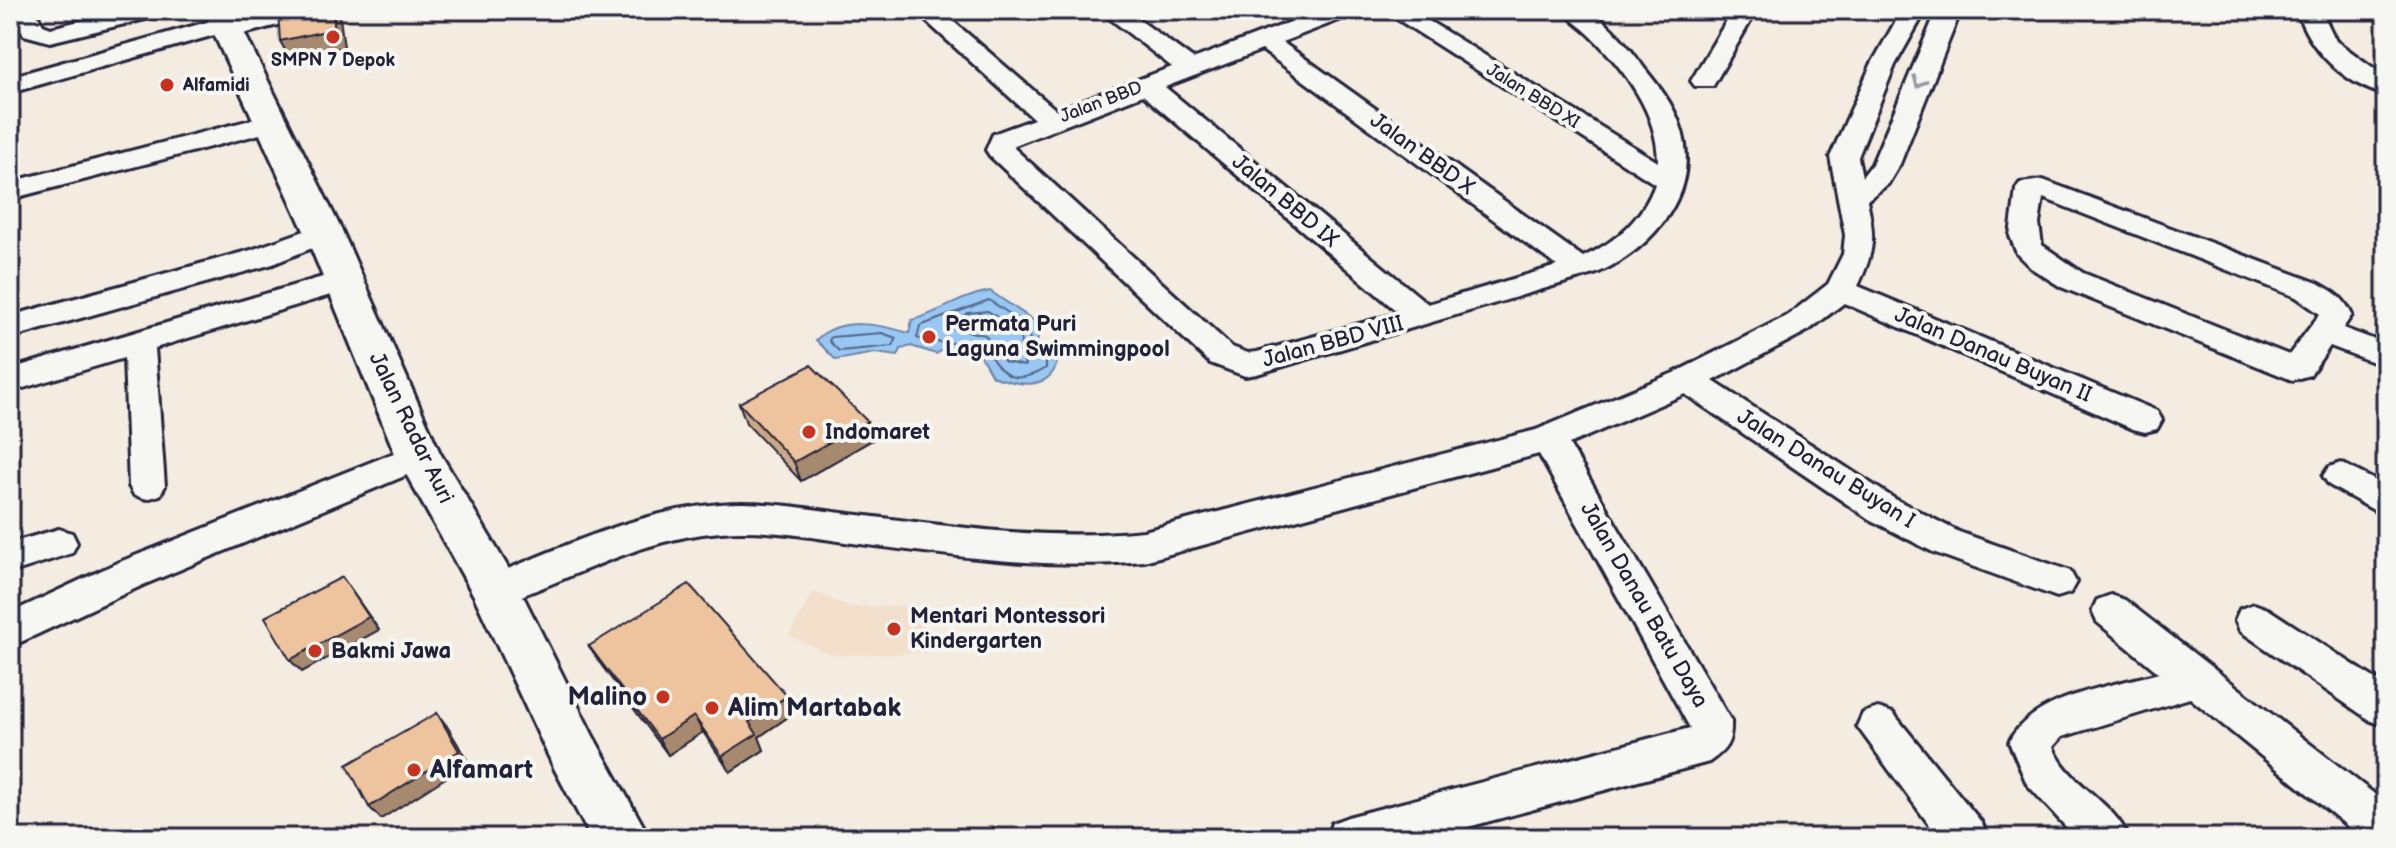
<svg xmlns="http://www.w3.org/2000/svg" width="2396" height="848" viewBox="0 0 2396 848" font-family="'Balsamiq Sans',sans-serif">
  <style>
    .built { fill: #f2e0cd }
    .water { fill: #99c7f3; stroke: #6985a9; stroke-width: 2 }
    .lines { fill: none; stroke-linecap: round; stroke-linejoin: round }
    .shore { stroke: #526485; stroke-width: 2 }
    .minor-casing { stroke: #22223b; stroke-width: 6 }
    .major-casing { stroke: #22223b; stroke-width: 6 }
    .minor { fill: #f6f6f2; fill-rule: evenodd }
    .major { fill: #f6f6f2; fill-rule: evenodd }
    .wall { fill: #cca987; stroke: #22223b; stroke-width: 2 }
    .shaded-wall { fill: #a6896e; stroke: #22223b; stroke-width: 2 }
    .building { fill: #edc49d; stroke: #22223b; stroke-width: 2 }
    .oneway { stroke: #9797a0 }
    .poi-dot { fill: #c8321e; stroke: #f6f6f2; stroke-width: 3 }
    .labels { text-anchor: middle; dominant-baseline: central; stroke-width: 8; stroke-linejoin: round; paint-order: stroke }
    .far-poi-label { font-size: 18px; font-weight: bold; fill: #22223b; stroke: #f6f6f2 }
    .far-street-label { font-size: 18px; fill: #22223b; stroke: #f6f6f2 }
    .street-label { font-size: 22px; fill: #22223b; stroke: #f6f6f2 }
    .poi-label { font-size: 22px; font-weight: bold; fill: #22223b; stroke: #f6f6f2; text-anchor: start }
    .near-poi-label { font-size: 26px; font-weight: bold; fill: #22223b; stroke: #f6f6f2; text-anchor: start }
  </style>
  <rect width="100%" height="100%" fill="#f4ece1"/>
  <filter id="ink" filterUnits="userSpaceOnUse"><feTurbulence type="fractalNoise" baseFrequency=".0125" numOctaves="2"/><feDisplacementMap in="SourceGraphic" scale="16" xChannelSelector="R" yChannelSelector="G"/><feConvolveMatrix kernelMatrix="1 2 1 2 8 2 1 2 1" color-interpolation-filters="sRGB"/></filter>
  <g filter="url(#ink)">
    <path class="built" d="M813 591 850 607 919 605 929 653 832 655 789 636Z"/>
    <path class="water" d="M990 291 1039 324 1037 346 1051 353 1057 363C1048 393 1015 384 992 376L978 351C963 348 948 345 936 354L911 346 901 349 898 356 875 353 836 360 816 340C840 316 879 324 909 333L912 320C942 312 958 297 990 291Z"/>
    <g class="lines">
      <g class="shore">
        <path d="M989 300 1029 327 1030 349 1046 359V368C1006 391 1002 368 980 344L931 342 917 338 920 326Z"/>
        <path d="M988 311 1019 332 1025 366 1005 362 985 335 952 328 968 313Z"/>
        <path d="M882 333 896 338 893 346 839 351 829 341 831 337Z"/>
      </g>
      <defs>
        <g id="minor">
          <path d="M11 10H35L43 25 51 28 124 10H166L162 15 50 42 24 35Z"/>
          <path d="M280 10H320L316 15 228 38 218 34 10 93V77L225 17 235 22Z"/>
          <path d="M914 10H940L1056 110 1172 67 1099 10H1126L1193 59 1322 10H1356L1352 15 1282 42 1583 257C1616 242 1643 218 1655 184L1383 10H1411L1658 162C1658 113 1625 70 1591 36 1582 27 1570 20 1563 10H1590C1611 26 1629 46 1644 68 1658 85 1673 104 1680 125 1703 190 1655 248 1597 273L1257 374 1245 376 1210 363 990 156 986 150 993 134 1034 119ZM1262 50 1557 266 1428 304 1165 87ZM1143 95 1399 313 1257 352 1248 353 1232 347 1014 148 1015 145Z"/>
          <path d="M1733 10H1757L1713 86H1695L1691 81Z"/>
          <path d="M1902 10H1926L1895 65 1858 157 1862 177 1872 164 1937 10H1961L1900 164 1888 184 1867 200C1875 238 1875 250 1858 286L2157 411 2162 420 2157 429 2145 432 2133 429 1844 303 1809 330 1713 381 1895 499 1959 532 2070 571 2076 582 2070 593 2057 597 1933 552 1869 519 1685 394 1569 444 1731 721C1732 743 1726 750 1709 762L1427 838H1326L1332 823 1348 817 1690 728 1539 454 1144 561C1044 570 958 556 860 544 814 538 767 528 721 532 640 538 571 580 496 605L483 601 477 590 483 579C559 549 636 511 720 504 766 500 813 510 859 515 956 527 1046 541 1144 531L1536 430 1676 372 1787 316 1828 284 1843 254 1845 235 1830 157 1871 65Z"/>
          <path d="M2297 10H2321L2336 41 2386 77V95C2346 85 2308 50 2297 10Z"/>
          <path d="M274 114 283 116 287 122 283 128 10 199V182Z"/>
          <path d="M2043 180 2318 283C2334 292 2344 297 2352 315L2343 328 2386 344V367L2330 346 2310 375 2292 380 2061 287 2031 268 2017 254 2010 236 2016 189 2020 183ZM2043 198 2296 297 2320 314 2289 355 2083 273 2042 245 2039 224Z"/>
          <path d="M324 224 334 227 339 233 334 239 273 264 10 338V316L251 250Z"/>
          <path d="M343 271 354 274 358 281 354 288 155 348 165 486 160 495 147 499 134 495 129 486 124 358 10 392V369Z"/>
          <path d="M419 443 431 447 436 456 431 465 143 585 10 647V613L117 563Z"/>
          <path d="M2341 463 2386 486V517L2329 485 2323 476 2329 467Z"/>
          <path d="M59 529 72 533 77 543 72 553 10 573V543Z"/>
          <path d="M2111 595 2125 600 2386 803V838H2362L2190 698 2062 737 2053 747C2069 785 2113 801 2129 838H2076L2027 784 2009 742C2031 696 2112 686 2159 673L2097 622 2092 611 2097 600Z"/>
          <path d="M2254 604 2268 609 2386 686V726L2371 721 2240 631 2235 620 2240 609Z"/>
          <path d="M1878 708 1893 713 1982 823 1988 838H1939L1857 726 1863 713Z"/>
        </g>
        <path id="major" d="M203 10H233L343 233 440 453 513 576 593 736 650 838H591L555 770 474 596 396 456 305 233Z"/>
      </defs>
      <use href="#minor" class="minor-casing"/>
      <use href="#major" class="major-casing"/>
      <use href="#minor" class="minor"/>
      <use href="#major" class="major"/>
    </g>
    <g class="wall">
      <path d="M739 403 872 440 801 481 746 423Z"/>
      <path d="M589 646 787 696 794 713 759 737 764 750 730 772 703 732 668 755 599 662Z"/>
    </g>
    <g class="shaded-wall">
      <path d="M332 10H336L340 18 344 47 290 59 280 41Z"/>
      <path d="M867 421 872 440 801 481 794 462Z"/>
      <path d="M342 577 379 630 302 672 290 660Z"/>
      <path d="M787 696 794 713 759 737 764 750 730 772 722 756 749 722Z"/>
      <path d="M437 713 447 726 469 763 381 819 369 807Z"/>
      <path d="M694 716 703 732 668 755 659 739Z"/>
    </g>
    <g class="building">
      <path d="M283 10H332L335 29 280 41 278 11Z"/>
      <path d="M811 365 867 421 794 462 739 403Z"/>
      <path d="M342 577 369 617 290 660 265 617Z"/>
      <path d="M689 584 787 696 749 722 757 734 722 756 694 716 659 739 589 646Z"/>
      <path d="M437 713 459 751 369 807 347 765Z"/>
    </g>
    <defs><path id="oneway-chevron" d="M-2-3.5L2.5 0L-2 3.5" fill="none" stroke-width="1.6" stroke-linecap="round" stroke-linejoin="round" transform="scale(2)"/></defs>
    <use class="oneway" href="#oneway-chevron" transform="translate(1919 82) rotate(112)"/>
  </g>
  <g class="poi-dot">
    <circle cx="333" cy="37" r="8"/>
    <circle cx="167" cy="85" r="8"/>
    <circle cx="929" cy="337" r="8"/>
    <circle cx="809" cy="432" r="8"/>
    <circle cx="894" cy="629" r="8"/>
    <circle cx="315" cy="651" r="8"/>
    <circle cx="663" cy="697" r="8"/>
    <circle cx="712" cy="708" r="8"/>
    <circle cx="414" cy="770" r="8"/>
  </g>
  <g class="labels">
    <g class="far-poi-label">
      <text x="333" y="60">SMPN 7 Depok</text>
      <text x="183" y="85" text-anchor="start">Alfamidi</text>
    </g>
    <g class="far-street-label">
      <text transform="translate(1533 96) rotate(32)">Jalan BBD XI</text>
      <text transform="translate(1101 102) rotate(-21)">Jalan BBD</text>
    </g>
    <g class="street-label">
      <text transform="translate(1422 154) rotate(36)">Jalan BBD X</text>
      <text transform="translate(1285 201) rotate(40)">Jalan BBD IX</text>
      <text transform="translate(1333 342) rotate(-15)">Jalan BBD VIII</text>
      <text transform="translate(1993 355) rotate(23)">Jalan Danau Buyan II</text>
      <text transform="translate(411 428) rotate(64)">Jalan Radar Auri</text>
      <text transform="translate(1826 469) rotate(32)">Jalan Danau Buyan I</text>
      <text transform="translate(1644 605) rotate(60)">Jalan Danau Batu Daya</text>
    </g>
    <g class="poi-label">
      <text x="945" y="324">Permata Puri<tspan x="945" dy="25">Laguna Swimmingpool</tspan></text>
      <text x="825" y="432">Indomaret</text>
      <text x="910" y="616">Mentari Montessori<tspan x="910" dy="25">Kindergarten</tspan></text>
      <text x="331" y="651">Bakmi Jawa</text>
    </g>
    <g class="near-poi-label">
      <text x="647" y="697" text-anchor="end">Malino</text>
      <text x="728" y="708">Alim Martabak</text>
      <text x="430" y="770">Alfamart</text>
    </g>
  </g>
  <rect width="2396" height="848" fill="none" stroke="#f6f6f2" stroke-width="40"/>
  <rect x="20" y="20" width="2356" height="808" fill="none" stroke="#22223b" stroke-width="3" filter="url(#ink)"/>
</svg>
